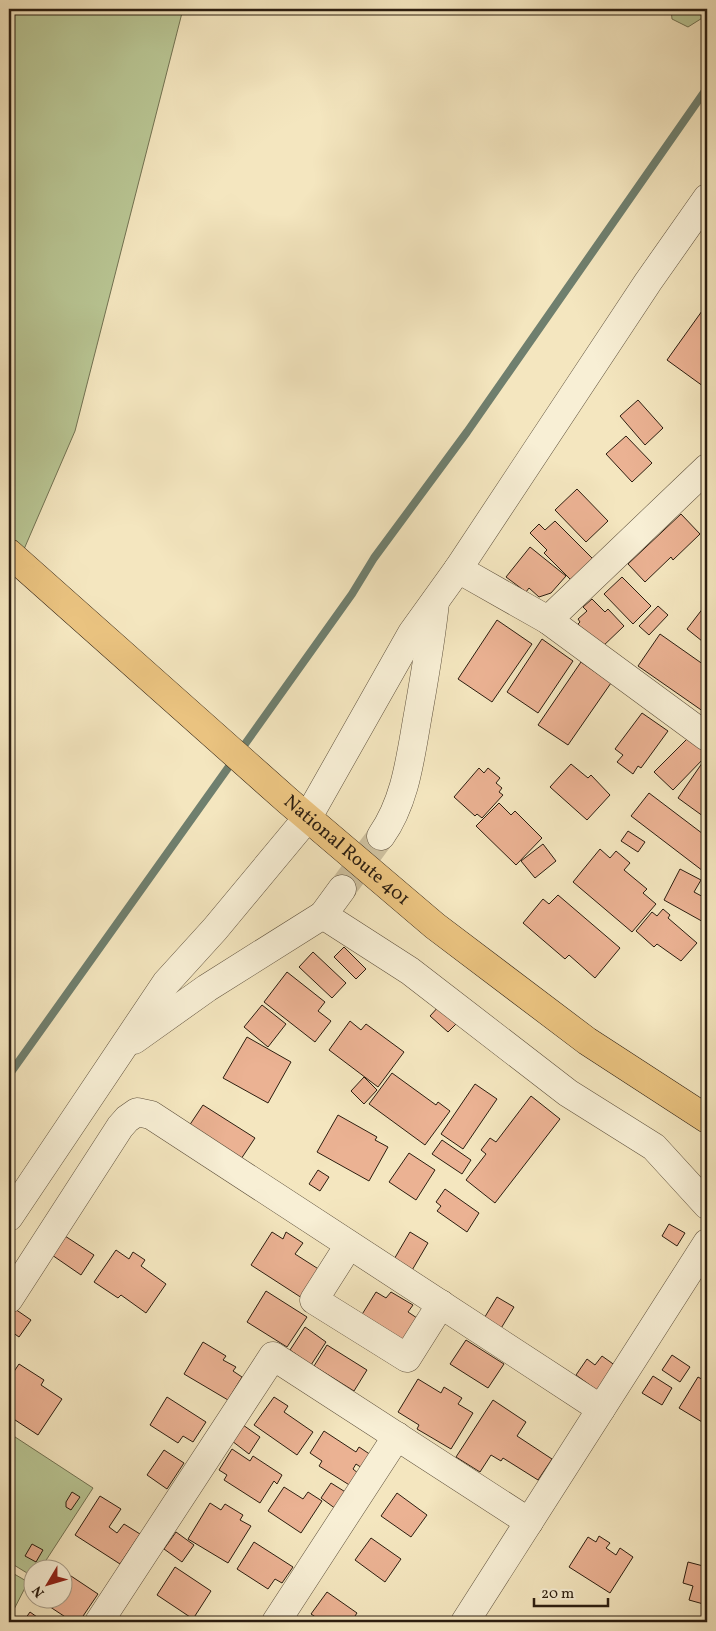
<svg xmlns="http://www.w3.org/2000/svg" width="716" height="1631" viewBox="0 0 716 1631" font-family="Vollkorn,serif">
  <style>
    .green { fill: #b9c694; stroke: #727252 }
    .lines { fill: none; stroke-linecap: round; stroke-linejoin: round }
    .stream { stroke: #6f7f6e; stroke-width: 8 }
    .building { fill: #ebb293; stroke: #2c1e10 }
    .street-tunnel { stroke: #ccbe9c; stroke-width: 28; stroke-dasharray: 28 14; stroke-linecap: butt }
    .street-casing { stroke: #5e503c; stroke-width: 29 }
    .highway-casing { stroke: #2c1e10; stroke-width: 29 }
    .street { stroke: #f8efd5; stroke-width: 28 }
    .highway { stroke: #eac380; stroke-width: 28 }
    .labels { text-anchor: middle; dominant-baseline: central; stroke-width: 5; stroke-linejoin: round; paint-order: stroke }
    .street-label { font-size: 19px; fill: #2c1e10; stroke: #f8efd5 }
  </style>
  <rect width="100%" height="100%" fill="#f4e6bf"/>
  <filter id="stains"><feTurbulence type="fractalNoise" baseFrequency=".004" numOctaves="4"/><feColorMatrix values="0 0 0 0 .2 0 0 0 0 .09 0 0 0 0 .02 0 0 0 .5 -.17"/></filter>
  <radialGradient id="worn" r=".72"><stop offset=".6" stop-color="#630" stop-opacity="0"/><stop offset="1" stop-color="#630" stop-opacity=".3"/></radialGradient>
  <g class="green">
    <path d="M9 9H183L75 431 9 584Z"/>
    <path d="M671 9H707V15L688 27 672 19Z"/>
    <path d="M9 1433 93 1488 41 1568H32V1576L9 1562Z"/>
    <path d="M9 1571 28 1582 9 1619Z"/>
  </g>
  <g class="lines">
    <path class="stream" d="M9 1075 352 594 374 558 467 432 707 88"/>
  </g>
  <g class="building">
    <path d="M707 304V389L667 360Z"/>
    <path d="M638 400 663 428 645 445 620 416Z"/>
    <path d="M626 436 652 463 632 482 606 454Z"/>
    <path d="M577 489 608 521 586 542 555 510Z"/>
    <path d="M681 514 700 534 673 560 671 557 645 582 628 564Z"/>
    <path d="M555 521 593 559 571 580 544 553 547 550 530 533 539 524 545 530Z"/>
    <path d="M530 547 566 576 551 593 539 597 529 588 526 592 506 577Z"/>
    <path d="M622 577 651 606 633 624 604 594Z"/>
    <path d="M592 599 605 612 608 609 624 626 601 648 578 624 580 622 578 619 587 611 583 607Z"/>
    <path d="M707 603V645L687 629Z"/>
    <path d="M658 606 668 615 649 635 639 626Z"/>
    <path d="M497 620 532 644 492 702 458 679Z"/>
    <path d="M660 634 707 667V714L638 666Z"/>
    <path d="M542 639 573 661 538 713 507 692Z"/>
    <path d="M581 662 611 683 568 745 538 725Z"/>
    <path d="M642 713 668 731 641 768 638 766 633 774 617 762 623 755 615 749Z"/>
    <path d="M689 737 707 755 673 790 654 772Z"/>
    <path d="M707 756V819L678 798Z"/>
    <path d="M571 764 588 778 591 775 610 795 587 820 550 787Z"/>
    <path d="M479 768 484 773 488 768 500 778 496 783 502 788 499 792 503 795 482 818 477 814 475 816 454 797Z"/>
    <path d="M649 793 707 837V865L703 871 631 816Z"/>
    <path d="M499 803 511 815 515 811 542 838 516 865 476 826Z"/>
    <path d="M628 831 645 842 638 852 621 841Z"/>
    <path d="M543 844 556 861 535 878 521 861Z"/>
    <path d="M600 849 610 858 616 851 630 863 624 870 647 889 643 893 656 904 632 932 573 882Z"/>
    <path d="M680 869 701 880 694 892 707 899V924L664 900Z"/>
    <path d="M558 895 620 948 595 978 569 955 565 959 523 923 543 899 549 904Z"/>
    <path d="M663 909 670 915 668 918 697 943 681 961 657 944 654 947 636 931 652 912 657 916Z"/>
    <path d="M344 947 366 969 356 979 334 957Z"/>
    <path d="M313 952 346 983 332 998 299 967Z"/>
    <path d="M287 972 325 1002 318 1011 331 1021 315 1042 264 1002Z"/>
    <path d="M262 1005 286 1024 268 1047 244 1027Z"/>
    <path d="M440 1005 458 1022 448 1032 430 1016Z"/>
    <path d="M350 1021 361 1030 366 1024 404 1052 378 1087 329 1050Z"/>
    <path d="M247 1037 291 1062 268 1103 223 1078Z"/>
    <path d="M392 1073 436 1105 438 1102 450 1111 425 1145 369 1104Z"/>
    <path d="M364 1077 377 1090 364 1104 351 1091Z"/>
    <path d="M475 1084 497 1099 463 1149 441 1134Z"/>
    <path d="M531 1096 560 1119 495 1203 466 1180 486 1154 481 1150 490 1138 496 1142Z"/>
    <path d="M203 1105 255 1138 239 1162 187 1129Z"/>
    <path d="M338 1115 377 1137 375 1140 388 1147 369 1181 317 1152Z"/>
    <path d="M442 1140 471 1160 462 1174 432 1154Z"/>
    <path d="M409 1153 435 1170 416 1200 389 1182Z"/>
    <path d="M318 1170 329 1177 320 1191 309 1184Z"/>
    <path d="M445 1189 479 1213 467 1232 437 1211 441 1206 436 1202Z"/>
    <path d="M669 1224 685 1233 677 1246 662 1236Z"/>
    <path d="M272 1232 283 1239 286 1232 303 1243 295 1254 320 1270 302 1298 251 1265Z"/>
    <path d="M410 1232 428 1243 411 1272 393 1261Z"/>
    <path d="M65 1236 94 1255 81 1275 52 1255Z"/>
    <path d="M116 1250 129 1259 133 1252 145 1260 141 1266 166 1284 146 1313 121 1295 118 1298 94 1282Z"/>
    <path d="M266 1291 307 1317 287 1347 247 1322Z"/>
    <path d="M376 1292 386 1298 391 1292 413 1305 408 1312 417 1318 402 1342 361 1316Z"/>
    <path d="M497 1297 514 1307 500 1330 483 1320Z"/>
    <path d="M15 1309 31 1320 19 1337 9 1330V1318Z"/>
    <path d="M305 1327 326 1342 311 1365 290 1350Z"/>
    <path d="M466 1340 504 1364 488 1388 450 1364Z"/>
    <path d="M203 1342 226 1356 223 1360 236 1367 233 1371 242 1377 228 1400 184 1374Z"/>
    <path d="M327 1345 367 1370 354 1391 314 1366Z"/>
    <path d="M672 1355 690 1367 680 1382 662 1370Z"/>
    <path d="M602 1356 616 1366 598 1391 576 1375 587 1359 595 1365Z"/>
    <path d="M19 1364 44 1380 41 1385 62 1399 38 1435 9 1416V1379Z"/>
    <path d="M653 1376 672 1388 662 1405 642 1393Z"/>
    <path d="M698 1377 707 1382V1425L679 1408Z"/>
    <path d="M418 1379 441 1393 444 1387 462 1398 458 1404 473 1413 451 1449 417 1429 419 1425 398 1412Z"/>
    <path d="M167 1397 206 1422 193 1442 183 1436 178 1443 150 1425Z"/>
    <path d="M274 1397 288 1406 284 1412 313 1432 297 1455 254 1425Z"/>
    <path d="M493 1400 526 1422 517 1436 552 1459 538 1480 503 1458 501 1461 491 1455 480 1472 456 1457Z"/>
    <path d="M243 1425 260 1437 249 1454 232 1441Z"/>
    <path d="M324 1431 356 1452 359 1447 371 1455 362 1468 356 1464 353 1469 359 1474 351 1486 319 1466 322 1461 310 1453Z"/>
    <path d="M232 1449 250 1461 253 1456 282 1475 277 1484 274 1481 260 1503 224 1480 227 1475 219 1470Z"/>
    <path d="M164 1450 184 1463 167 1489 147 1475Z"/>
    <path d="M331 1483 347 1493 336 1509 321 1498Z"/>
    <path d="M284 1487 303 1499 308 1492 322 1501 301 1533 268 1511Z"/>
    <path d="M72 1492 80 1497 71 1510 66 1507V1502Z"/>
    <path d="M397 1493 427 1515 411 1537 381 1516Z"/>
    <path d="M100 1496 121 1509 109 1527 117 1533 124 1524 140 1534 120 1564 75 1535Z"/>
    <path d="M210 1503 221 1510 225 1504 243 1515 240 1520 251 1526 228 1563 188 1539Z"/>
    <path d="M176 1532 194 1545 182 1562 164 1549Z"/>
    <path d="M599 1536 610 1543 606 1548 616 1555 620 1548 633 1557 610 1593 569 1567 588 1537 596 1542Z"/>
    <path d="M371 1538 401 1559 385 1582 355 1560Z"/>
    <path d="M254 1542 293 1567 282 1583 275 1579 268 1589 237 1569Z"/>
    <path d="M32 1544 43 1550 36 1562 25 1556Z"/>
    <path d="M688 1562 707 1567V1605L689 1600 693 1586 683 1583Z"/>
    <path d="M175 1567 211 1591 193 1619 157 1595Z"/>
    <path d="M62 1570 98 1594 79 1622H73L38 1599 62 1598Z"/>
    <path d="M327 1592 357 1613 351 1622H323L311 1614Z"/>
    <path d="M30 1612 44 1622H23Z"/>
  </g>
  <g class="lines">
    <path class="street-tunnel" d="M342 889 381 836"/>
    <defs>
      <g id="street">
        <path d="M707 468 548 620 707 737"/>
        <path d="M458 569 548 620"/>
        <path d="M381 836C405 802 410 760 417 720 424 680 431 642 435 602"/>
        <path d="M323 915 410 971 568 1093 654 1147 707 1205"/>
        <path d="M134 1040 207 988 323 915 342 889"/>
        <path d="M9 1217 166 983 215 929 308 817 412 633 458 569 648 282 707 198"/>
        <path d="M349 1245 314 1300 407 1358 441 1304"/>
        <path d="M9 1299 120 1127 127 1119 137 1112 151 1115 601 1409"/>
        <path d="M99 1622 273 1356 529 1522"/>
        <path d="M276 1622 397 1436"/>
        <path d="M465 1622 707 1243"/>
      </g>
      <g id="highway">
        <path id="s1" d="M9 553 288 801 435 926 587 1041 707 1119"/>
      </g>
    </defs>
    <use href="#street" class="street-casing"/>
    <use href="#highway" class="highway-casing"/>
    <use href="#street" class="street"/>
    <use href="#highway" class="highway"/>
  </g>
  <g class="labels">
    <g class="street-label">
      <text stroke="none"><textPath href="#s1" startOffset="450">National Route 401</textPath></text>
    </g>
  </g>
  <rect width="716" height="1631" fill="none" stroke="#f4e6bf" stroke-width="30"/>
  <rect x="10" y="10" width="696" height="1611" fill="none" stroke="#2c1e10" stroke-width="2.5"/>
  <rect x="15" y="15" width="686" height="1601" fill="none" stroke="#2c1e10"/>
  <g transform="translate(48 1584) rotate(232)"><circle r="24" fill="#f8efd5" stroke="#a69b86"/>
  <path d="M0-4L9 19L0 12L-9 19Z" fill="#8f2418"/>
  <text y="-8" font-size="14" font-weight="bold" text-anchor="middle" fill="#2c1e10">N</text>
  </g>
  <path d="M534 1598v8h74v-8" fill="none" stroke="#2c1e10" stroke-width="2.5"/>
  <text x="541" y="1598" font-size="15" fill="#2c1e10" stroke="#f8efd5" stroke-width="4" paint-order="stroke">20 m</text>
  <rect width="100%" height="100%" filter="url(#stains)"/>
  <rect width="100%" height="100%" fill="url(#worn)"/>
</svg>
